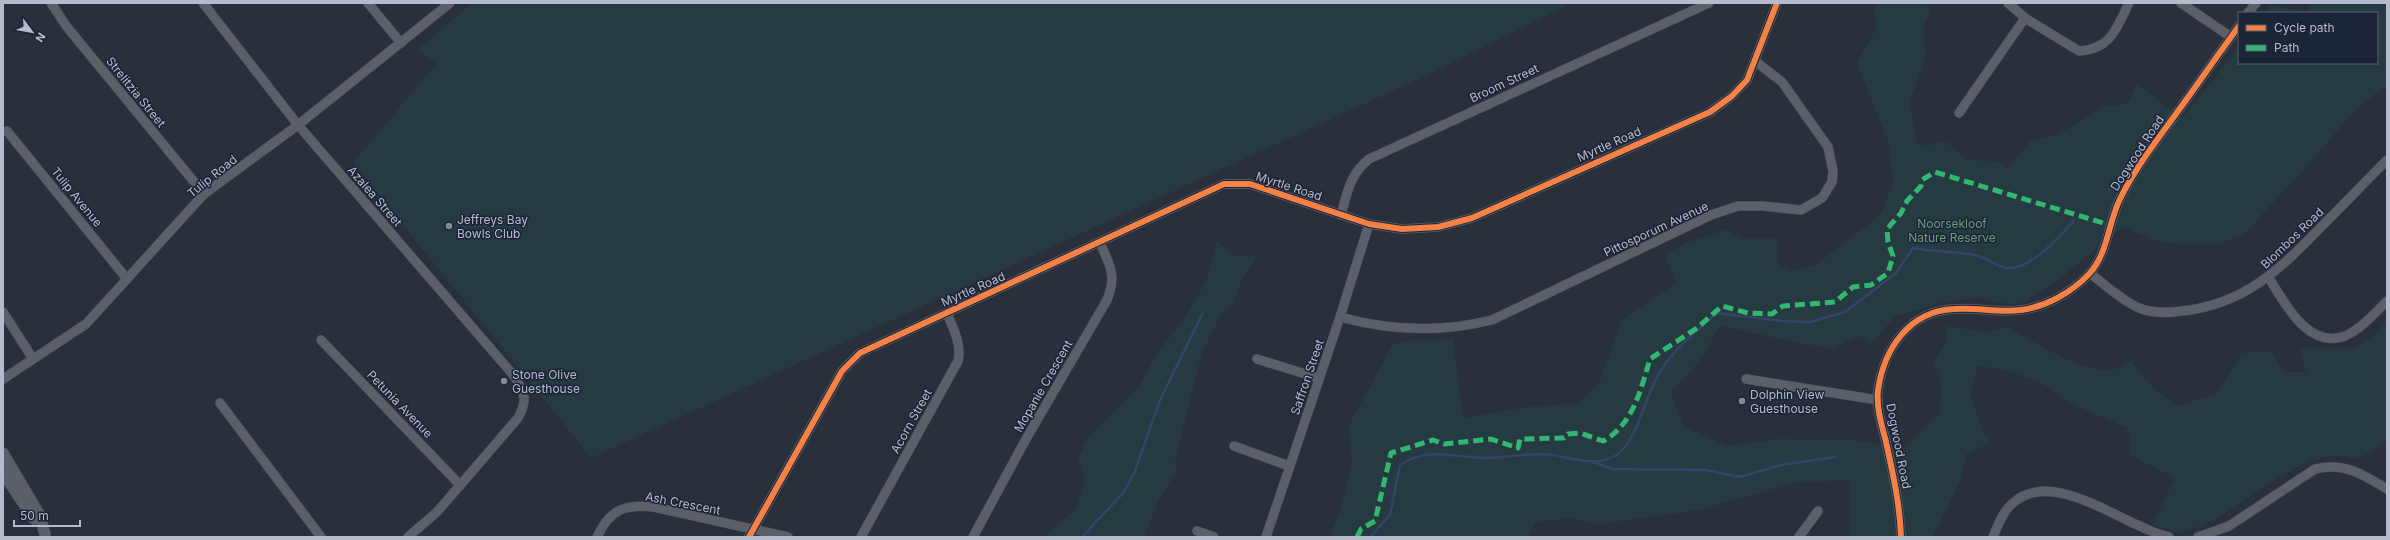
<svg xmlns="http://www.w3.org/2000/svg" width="2390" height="540" viewBox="0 0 2390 540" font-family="Inter,sans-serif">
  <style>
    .green { fill: #263a42 }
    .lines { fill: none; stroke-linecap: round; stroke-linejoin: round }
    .stream { stroke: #354466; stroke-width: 2.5 }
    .minor-casing { stroke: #474b54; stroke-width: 10 }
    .tertiary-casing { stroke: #474b54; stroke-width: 12 }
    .minor { stroke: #5b5f68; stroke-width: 9 }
    .tertiary { stroke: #5b5f68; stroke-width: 11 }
    .quiet { stroke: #33b770; stroke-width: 5; stroke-dasharray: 10 5; stroke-linecap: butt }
    .cycleway-casing { stroke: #1c2437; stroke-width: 8 }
    .cycleway { stroke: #f48246; stroke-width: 6 }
    .poi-dot { fill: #848a99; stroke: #1c2437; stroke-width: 1.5 }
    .labels { text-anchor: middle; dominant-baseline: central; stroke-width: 3; stroke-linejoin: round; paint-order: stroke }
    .street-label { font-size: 12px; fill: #b4bbcc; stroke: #1c2437 }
    .poi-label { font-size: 12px; fill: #b4bbcc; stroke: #1c2437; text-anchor: start }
    .park-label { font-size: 12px; fill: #6a9f7c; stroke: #1c2437 }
  </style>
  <rect width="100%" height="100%" fill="#2a303b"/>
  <g class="green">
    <path d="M472 3H1571L1438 70 591 458 353 163 436 64 418 49Z"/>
    <path d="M1874 3H1926L1930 13 1924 23 1925 60 1910 101 1916 143 1928 146 1940 141 1948 143 1966 160 1998 161 2007 169 2030 141 2057 135 2103 107 2127 104 2137 84 2182 118 2239 47V63H2377V13H2265L2270 5 2306 11 2311 3H2387V85L2358 107 2298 176 2244 234 2217 244 2168 243 2154 240 2123 227 2056 282 2020 304 1997 303 1978 297 1936 304 1896 316 1870 344 1859 336 1832 348 1799 343 1720 325C1706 353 1694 371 1670 391L1683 426 1727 446 1779 439 1849 440 1881 444 1900 451 1940 413 1941 385 1933 362 1947 341V326L1986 332 2008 327C2033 341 2086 377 2115 369 2120 368 2126 363 2131 361L2154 389 2179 406 2218 393 2242 353 2271 351 2283 372H2306L2300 349 2355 348 2376 334 2387 320V440L2371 452 2359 458 2333 456 2311 460 2265 485 2235 507 2203 526 2177 532 2152 525 2175 478 2130 455 2128 428 2076 406 2042 383 2005 370 1978 366 1970 394 1983 431 1991 443 1966 454 1961 480 1933 537H1850L1849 480 1798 482 1699 510 1598 524 1569 518 1535 522 1528 537H1329L1341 509 1352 463 1349 425 1393 344 1415 340 1453 339 1463 418 1526 407 1577 404 1600 381 1621 320 1676 283 1665 255 1683 244 1728 229 1741 239 1777 238V263L1792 271 1816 265 1881 214 1894 181 1887 138 1857 63 1876 29Z"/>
    <path d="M1217 241 1229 251 1231 255 1256 257 1240 283 1234 302 1221 314 1203 350 1175 460 1177 470 1157 504 1144 537H1044L1075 510 1085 480 1078 459 1088 437 1139 387 1158 351 1181 324 1207 280Z"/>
  </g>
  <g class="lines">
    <g class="stream">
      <path d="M1593 462 1612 469 1705 470 1740 477 1781 465 1836 457"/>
      <path d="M1082 537 1124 492 1135 471 1160 400 1203 313"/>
      <path d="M1370 537 1390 515 1400 465C1430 446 1454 458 1486 458 1507 458 1531 452 1552 455 1573 458 1595 467 1615 456 1637 443 1645 396 1659 374 1673 349 1696 332 1717 313L1782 321 1810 322 1845 312 1896 273 1913 248C1933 252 1954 251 1974 255 1984 256 1993 264 2002 267 2027 275 2059 237 2074 221"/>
    </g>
    <defs>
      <g id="minor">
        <path d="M51 3 67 27 204 194"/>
        <path d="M203 3 298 125 515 377C525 395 528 399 518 418L437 512 408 537"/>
        <path d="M368 3 401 43"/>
        <path d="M2008 3 2025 18 2079 51C2111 49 2116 29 2129 3"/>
        <path d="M2181 3 2231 37"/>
        <path d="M2248 13 2256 3"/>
        <path d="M1959 113 2025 18"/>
        <path d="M7 131 127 279"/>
        <path d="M1341 215C1347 193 1350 174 1369 159L1709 3"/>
        <path d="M2090 273C2105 285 2120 299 2137 307 2151 314 2167 313 2182 311 2247 304 2282 267 2325 223 2346 202 2366 181 2387 160"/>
        <path d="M2269 278C2284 302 2308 350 2345 336 2361 329 2375 313 2387 301"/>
        <path d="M3 312 33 359"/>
        <path d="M1340 317C1391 331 1440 333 1492 320L1711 215 1738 206H1762L1801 210 1822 198 1832 182 1833 171 1828 147 1782 82 1755 61"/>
        <path d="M321 340 460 485"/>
        <path d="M1257 359 1318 378"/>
        <path d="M3 379 86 324 204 194 298 125 450 3"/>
        <path d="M1746 379 1878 400"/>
        <path d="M220 403 321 537"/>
        <path d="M1234 446 1289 466"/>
        <path d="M1197 531 1214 537"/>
        <path d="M597 537C610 509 625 504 654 507L788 537"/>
        <path d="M749 537 842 371 860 353 1224 184H1250L1369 224 1402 229 1438 227 1472 218 1710 112 1732 96 1747 80 1777 3"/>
        <path d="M861 537 958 361C962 345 953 328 947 313"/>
        <path d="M973 537 1026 439 1107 300C1117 276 1110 265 1100 243"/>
        <path d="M1266 537 1340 317 1369 224"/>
        <path d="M1799 537 1818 511"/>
        <path d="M1901 537C1900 505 1893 474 1886 442 1882 426 1876 407 1878 390 1884 349 1909 311 1954 309 1976 307 1999 313 2021 310 2046 307 2072 292 2089 274 2108 254 2108 223 2120 199 2134 170 2154 144 2173 118 2195 88 2217 56 2239 26"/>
        <path d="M1993 537C1998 525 2003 511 2013 503 2054 466 2126 528 2169 537"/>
        <path d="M2198 537 2229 526 2315 469C2343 462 2363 474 2387 489"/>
      </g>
      <g id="tertiary">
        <path d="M3 453 39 514 45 534"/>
        <path d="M3 473 34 519"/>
      </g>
    </defs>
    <use href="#minor" class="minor-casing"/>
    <use href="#tertiary" class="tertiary-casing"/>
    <use href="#minor" class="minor"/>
    <use href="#tertiary" class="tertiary"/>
    <path class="quiet" d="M1357 537 1361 529 1375 521 1391 453 1433 440 1444 444 1491 439 1518 448 1520 439 1564 438 1568 434 1580 433 1603 441C1633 425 1641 389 1650 359L1697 328 1722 306 1748 313 1772 314 1783 306 1835 302 1853 287 1871 285 1888 273 1893 256 1888 242 1887 229 1901 213 1907 201 1921 186 1922 180 1935 172 2110 225"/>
    <defs>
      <g id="cycleway">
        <path d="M749 537 842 371 860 353 1224 184H1250L1369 224 1402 229 1438 227 1472 218 1710 112 1732 96 1747 80 1777 3"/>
        <path d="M1901 537C1900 505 1893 474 1886 442 1882 426 1876 407 1878 390 1884 349 1909 311 1954 309 1976 307 1999 313 2021 310 2046 307 2072 292 2089 274 2108 254 2108 223 2120 199 2134 170 2154 144 2173 118 2195 88 2217 56 2239 26"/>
      </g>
    </defs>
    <use href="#cycleway" class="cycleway-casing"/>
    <use href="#cycleway" class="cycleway"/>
  </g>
  <g class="poi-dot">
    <circle cx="449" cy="226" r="4"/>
    <circle cx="504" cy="381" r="4"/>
    <circle cx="1742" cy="401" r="4"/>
  </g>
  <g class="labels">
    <g class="street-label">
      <text transform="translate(1504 83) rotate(-25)">Broom Street</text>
      <text transform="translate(136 92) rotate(51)">Strelitzia Street</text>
      <text transform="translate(1609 144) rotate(-24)">Myrtle Road</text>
      <text transform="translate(2137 153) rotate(-57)">Dogwood Road</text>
      <text transform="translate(212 176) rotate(-39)">Tulip Road</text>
      <text transform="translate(1289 186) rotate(18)">Myrtle Road</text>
      <text transform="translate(375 196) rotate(49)">Azalea Street</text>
      <text transform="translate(77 197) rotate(51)">Tulip Avenue</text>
      <text transform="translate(1656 229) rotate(-25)">Pittosporum Avenue</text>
      <text transform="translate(2292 238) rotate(-44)">Blombos Road</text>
      <text transform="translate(973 289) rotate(-24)">Myrtle Road</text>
      <text transform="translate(1307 377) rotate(-71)">Saffron Street</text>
      <text transform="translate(1043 386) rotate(-60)">Mopanie Crescent</text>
      <text transform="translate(400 404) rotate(46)">Petunia Avenue</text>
      <text transform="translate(911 421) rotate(-61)">Acorn Street</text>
      <text transform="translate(1899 446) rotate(79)">Dogwood Road</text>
      <text transform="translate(683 503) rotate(11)">Ash Crescent</text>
    </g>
    <g class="poi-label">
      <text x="457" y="219">Jeffreys Bay<tspan x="457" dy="14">Bowls Club</tspan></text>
      <text x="512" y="374">Stone Olive<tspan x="512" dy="14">Guesthouse</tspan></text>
      <text x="1750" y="394">Dolphin View<tspan x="1750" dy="14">Guesthouse</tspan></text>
    </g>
    <g class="park-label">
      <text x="1952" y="223">Noorsekloof<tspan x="1952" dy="14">Nature Reserve</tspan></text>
    </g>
  </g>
  <rect width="2390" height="540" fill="none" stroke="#b4bbcc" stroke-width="8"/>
  <rect x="2238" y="12" width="140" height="52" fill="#1c2437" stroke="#596073"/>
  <rect x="2246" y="25" width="20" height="6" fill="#f48246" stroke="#596073"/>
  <text x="2274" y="32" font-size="12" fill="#b4bbcc">Cycle path</text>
  <rect x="2246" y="45" width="20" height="6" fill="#33b770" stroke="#596073"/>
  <text x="2274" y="52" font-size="12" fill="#b4bbcc">Path</text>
  <g transform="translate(32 32) rotate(122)" stroke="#1c2437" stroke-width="3" paint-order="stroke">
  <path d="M0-3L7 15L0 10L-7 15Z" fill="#b4bbcc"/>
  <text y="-6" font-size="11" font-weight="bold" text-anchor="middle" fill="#b4bbcc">N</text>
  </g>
  <path d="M14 520v6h66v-6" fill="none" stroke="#b4bbcc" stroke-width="2"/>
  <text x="20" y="520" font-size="12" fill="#b4bbcc" stroke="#1c2437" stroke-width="3" paint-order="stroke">50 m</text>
</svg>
